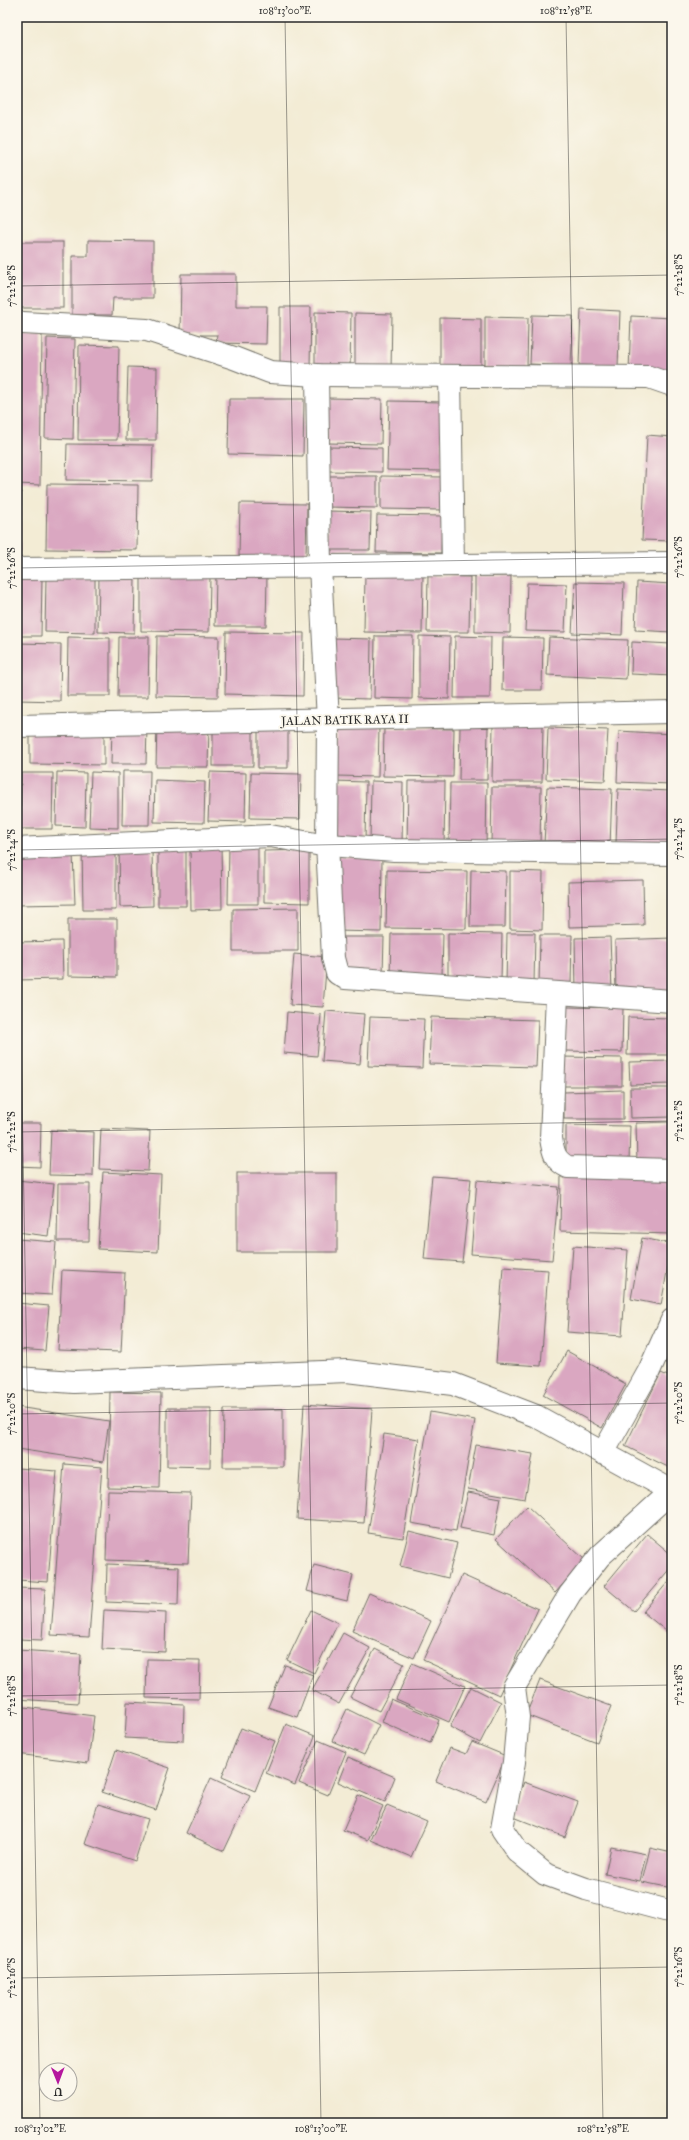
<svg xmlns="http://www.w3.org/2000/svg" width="689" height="2140" viewBox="0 0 689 2140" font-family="'IM FELL Great Primer',serif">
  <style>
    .building { fill: #daa7c1 }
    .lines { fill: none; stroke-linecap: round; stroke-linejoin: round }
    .street-casing { stroke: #716f66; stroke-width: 24 }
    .street { stroke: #fff; stroke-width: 22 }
    .ticks { fill: none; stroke: #2b2b2b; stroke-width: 1; stroke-opacity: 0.45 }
    .labels { text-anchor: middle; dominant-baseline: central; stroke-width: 4; stroke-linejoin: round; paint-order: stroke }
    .street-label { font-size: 12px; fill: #2b2b2b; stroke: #fbf7ec }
    .neatline { fill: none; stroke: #2b2b2b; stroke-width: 1.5 }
    .ticks-label { font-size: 10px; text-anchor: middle; fill: #2b2b2b }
  </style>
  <rect width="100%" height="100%" fill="#fbf7ec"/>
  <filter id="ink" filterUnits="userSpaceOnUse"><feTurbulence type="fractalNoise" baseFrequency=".025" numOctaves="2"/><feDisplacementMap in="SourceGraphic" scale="8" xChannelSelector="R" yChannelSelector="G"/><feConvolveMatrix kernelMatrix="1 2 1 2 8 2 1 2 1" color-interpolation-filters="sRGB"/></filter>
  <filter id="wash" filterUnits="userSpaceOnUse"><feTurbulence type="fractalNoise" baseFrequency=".012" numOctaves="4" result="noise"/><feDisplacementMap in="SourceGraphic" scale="16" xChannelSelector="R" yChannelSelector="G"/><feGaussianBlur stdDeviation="0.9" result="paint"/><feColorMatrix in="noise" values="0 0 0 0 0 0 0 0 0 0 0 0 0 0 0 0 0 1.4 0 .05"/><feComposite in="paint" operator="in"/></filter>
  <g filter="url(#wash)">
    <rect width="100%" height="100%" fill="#f3ecd5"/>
    <g id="blocks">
      <g class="building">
        <path d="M88 240 153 241V298H113L112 315H72V256H88Z"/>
        <rect x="17" y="242" width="46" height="66"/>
        <path d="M181 274H236V306H267L266 344 216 343 217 335H180Z"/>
        <path d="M280 307H311L310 368 280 367Z"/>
        <path d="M581 309 620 311 618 366 579 365Z"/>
        <path d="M315 312 351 313 350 370H315Z"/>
        <path d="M355 313 392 314 391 371H355Z"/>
        <path d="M532 315 573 316 571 366 530 364Z"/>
        <path d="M631 316 672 318V373L629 371Z"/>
        <path d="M485 317 528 318 527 368H485Z"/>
        <path d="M440 318 481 319V368H440Z"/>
        <path d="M17 334 42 335 40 485 17 484Z"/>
        <path d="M47 338 75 339 73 439 45 438Z"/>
        <path d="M79 345 119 346 117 440H78Z"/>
        <path d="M128 367 157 368 156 440H126Z"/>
        <path d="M328 398 382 399 381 444 327 443Z"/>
        <path d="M229 399H304L303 456 228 454Z"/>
        <path d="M389 401 443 402 442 471 387 470Z"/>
        <path d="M647 435 672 437V541L642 540Z"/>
        <path d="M67 444 153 445 152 481 66 480Z"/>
        <path d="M328 447 382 448V472L327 471Z"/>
        <path d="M327 476H377V508L327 507Z"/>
        <path d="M381 476 443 477V510L381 509Z"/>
        <path d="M47 484 138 485 137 550 46 549Z"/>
        <path d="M17 491H21L20 552H17Z"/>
        <path d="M240 503 307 504 306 558 239 557Z"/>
        <path d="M328 511 371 512 370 550H328Z"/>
        <path d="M377 515 442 516 441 553 376 552Z"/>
        <path d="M365 573 423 574 422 633 364 632Z"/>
        <path d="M216 574 267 575 266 626H215Z"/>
        <path d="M141 576 210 577 209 632 141 631Z"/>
        <path d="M428 576 470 577 469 632H427Z"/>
        <path d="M475 576H511L510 633 475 632Z"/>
        <path d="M46 577 95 578V633L45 632Z"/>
        <path d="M99 577 135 578 134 633 98 632Z"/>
        <path d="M17 578H42L41 636H17Z"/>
        <path d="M575 582 624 583 622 635 572 633Z"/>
        <path d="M637 582 672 584V632L635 630Z"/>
        <path d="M527 583 567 584 565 632 525 631Z"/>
        <path d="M226 632 304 633 303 696 225 694Z"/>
        <path d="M157 636 219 637 218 697 156 696Z"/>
        <path d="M375 636H413L412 699 374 698Z"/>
        <path d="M419 636 450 637 449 699 419 698Z"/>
        <path d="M455 636 491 637 490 698H454Z"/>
        <path d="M68 637 110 638V696H67Z"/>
        <path d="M119 637H149L148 697H118Z"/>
        <path d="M503 637 543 638 542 690H502Z"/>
        <path d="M549 637 628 640 626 679 547 675Z"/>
        <path d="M333 638 371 639 370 699 332 698Z"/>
        <path d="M632 642 672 644V676L631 674Z"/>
        <path d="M17 643 61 644 60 701 17 700Z"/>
        <path d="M493 724 543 725 542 782H492Z"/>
        <path d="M157 725 209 726 208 767H156Z"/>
        <path d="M258 725 288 726V768H258Z"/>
        <rect x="213" y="726" width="40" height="40"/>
        <path d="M337 726H379L378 777 336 776Z"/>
        <path d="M460 727H488L487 780H459Z"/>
        <path d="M30 728 104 730V765L30 764Z"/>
        <path d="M112 728H147L146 764H111Z"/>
        <path d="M384 728 454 729 453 777 383 776Z"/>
        <path d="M548 728 608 730 605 781 546 779Z"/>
        <path d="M619 731 672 734V784L617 782Z"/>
        <path d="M123 771H150L149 825H122Z"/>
        <path d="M57 772 86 773 85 827 56 826Z"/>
        <path d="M91 772 118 773V828L89 827Z"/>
        <path d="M210 772 246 773 245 822 208 821Z"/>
        <path d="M21 773H53L52 829H20Z"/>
        <path d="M251 773 301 774 300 819 250 818Z"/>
        <path d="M155 780 205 782 204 823 154 822Z"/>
        <path d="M334 781 366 782 365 843 333 842Z"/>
        <path d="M371 781 403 782 402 845 370 844Z"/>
        <path d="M408 781H445L444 846 407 845Z"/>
        <path d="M450 783H487L486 846 449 845Z"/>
        <path d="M492 787H541L540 846 491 845Z"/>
        <path d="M547 787 612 789 610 847 544 844Z"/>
        <path d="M618 789 672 791V846L616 843Z"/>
        <path d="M190 844H221L222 909 191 910Z"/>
        <path d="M158 845 186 846V906H158Z"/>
        <path d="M229 845 258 846V904H228Z"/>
        <path d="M82 847H116V910H83Z"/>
        <path d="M119 848H152L153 906 120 907Z"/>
        <path d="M309 850V903L264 902V851Z"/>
        <path d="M73 854 75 904 17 905V856Z"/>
        <path d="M337 857 382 858 381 932 336 931Z"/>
        <path d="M387 870 467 871 466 929 386 928Z"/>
        <path d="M471 870 506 871 505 927H470Z"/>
        <path d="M510 871 543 872 542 930 510 929Z"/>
        <path d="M643 880 644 925 569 927 568 882Z"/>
        <path d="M298 908V951H233V909Z"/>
        <path d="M68 919H117V977L68 976Z"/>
        <path d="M448 933 502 934 501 980 448 979Z"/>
        <path d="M507 933H535L534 984H506Z"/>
        <path d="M391 934H443L442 976H390Z"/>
        <path d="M540 935H572L571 985H539Z"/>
        <path d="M340 937H384L383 974H339Z"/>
        <path d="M610 937 612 991 576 992 575 938Z"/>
        <path d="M672 938V993L616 994 615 940Z"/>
        <path d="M62 941 63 979 17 980V942Z"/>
        <path d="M294 954 327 957 323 1007 290 1005Z"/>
        <path d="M565 1007 623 1008 622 1052 564 1051Z"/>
        <path d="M326 1011 364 1014 360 1064 322 1061Z"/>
        <path d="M287 1012 321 1015 317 1056 284 1053Z"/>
        <path d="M370 1017 424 1019 422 1068 368 1066Z"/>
        <path d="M431 1017 538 1020 536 1067 429 1064Z"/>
        <path d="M628 1017 672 1018V1055H627Z"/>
        <path d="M561 1057 622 1058V1086H561Z"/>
        <path d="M672 1061V1084L630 1085 629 1062Z"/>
        <path d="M630 1088H672V1117L631 1118Z"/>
        <path d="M623 1090V1119H564V1092Z"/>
        <path d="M672 1122V1161L637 1163 636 1123Z"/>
        <path d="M17 1123H41L40 1167 17 1166Z"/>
        <path d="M566 1125 630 1126 629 1162 566 1161Z"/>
        <path d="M101 1129 150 1131 148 1171 99 1169Z"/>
        <path d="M51 1130 94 1132 93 1176 49 1175Z"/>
        <path d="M103 1172 161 1175 158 1252 98 1249Z"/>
        <rect x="237" y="1173" width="100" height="79"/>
        <path d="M432 1176 471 1179 462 1262 424 1259Z"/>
        <path d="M561 1176 672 1179V1234L560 1231Z"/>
        <path d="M17 1180 54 1184 48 1236 17 1232Z"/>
        <path d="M477 1180 559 1187 552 1260 471 1254Z"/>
        <path d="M58 1184H90L89 1241H57Z"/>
        <path d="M642 1238 672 1244 661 1305 631 1299Z"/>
        <path d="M17 1239 56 1242 52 1295 17 1293Z"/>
        <path d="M573 1246 628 1250 622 1336 567 1332Z"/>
        <path d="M503 1267 548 1270 541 1366 496 1363Z"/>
        <path d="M62 1270 125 1273 121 1352 58 1350Z"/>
        <path d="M17 1303 49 1306 45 1351 17 1349Z"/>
        <path d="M567 1351 626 1384 602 1428 543 1395Z"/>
        <path d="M661 1373 672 1378V1469L625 1446Z"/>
        <path d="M110 1392 161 1393 159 1488 108 1487Z"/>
        <path d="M304 1404 372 1409 364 1523 297 1519Z"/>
        <path d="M17 1407 109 1421 103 1462 17 1449Z"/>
        <path d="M167 1408H211L210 1467 167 1466Z"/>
        <path d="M224 1409H283V1467H223Z"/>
        <path d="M430 1412 475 1420 456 1531 411 1523Z"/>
        <path d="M384 1434 419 1439 403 1538 368 1533Z"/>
        <path d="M476 1445 533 1454 525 1499 468 1489Z"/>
        <path d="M64 1464 102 1467 89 1637 51 1635Z"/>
        <path d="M17 1468 57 1471 48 1582 17 1580Z"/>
        <path d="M108 1491 191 1493 188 1563 106 1560Z"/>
        <path d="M468 1492 501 1498 494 1535 460 1528Z"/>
        <path d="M527 1506 585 1560 555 1593 496 1539Z"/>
        <path d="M409 1531 457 1543 448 1578 400 1566Z"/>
        <path d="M647 1534 672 1555V1566L634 1611 604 1586Z"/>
        <path d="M107 1564 179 1567 178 1605 106 1602Z"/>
        <path d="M314 1565 353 1575 347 1601 307 1591Z"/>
        <path d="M462 1575 538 1609 499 1695 423 1660Z"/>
        <path d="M672 1577V1636L643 1612Z"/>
        <path d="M17 1588 45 1589 42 1640 17 1639Z"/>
        <path d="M369 1593 431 1621 414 1658 352 1631Z"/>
        <path d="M104 1610 166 1613 165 1652 102 1649Z"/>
        <path d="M311 1610 338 1623 314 1673 287 1660Z"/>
        <path d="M343 1633 370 1648 339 1704 312 1690Z"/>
        <path d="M375 1649 404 1664 379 1711 350 1697Z"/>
        <path d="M17 1650 81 1654 78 1703 17 1699Z"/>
        <path d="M147 1659 200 1660 199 1699 146 1698Z"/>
        <path d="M412 1663 465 1686 449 1722 396 1699Z"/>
        <path d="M285 1665 313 1675 297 1717 268 1707Z"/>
        <path d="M540 1680 611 1706 597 1742 526 1715Z"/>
        <path d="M471 1687 501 1702 480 1743 450 1727Z"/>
        <path d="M391 1699 439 1720 430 1743 382 1722Z"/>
        <path d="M127 1702 184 1705 183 1741 125 1738Z"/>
        <path d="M17 1706 94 1716 88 1763 17 1754Z"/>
        <path d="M347 1709 379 1725 364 1755 332 1741Z"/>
        <path d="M286 1724 315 1736 295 1785 266 1773Z"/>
        <path d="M241 1728 275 1741 255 1791 222 1777Z"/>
        <path d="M318 1740 346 1752 328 1795 299 1783Z"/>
        <path d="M472 1742 506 1756 486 1802 436 1781 450 1748 466 1754Z"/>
        <path d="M116 1750 170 1768 156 1810 102 1792Z"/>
        <path d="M348 1757 395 1777 385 1802 338 1782Z"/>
        <path d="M211 1778 250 1796 224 1851 186 1833Z"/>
        <path d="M524 1782 578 1802 565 1837 511 1816Z"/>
        <path d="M358 1795 383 1806 368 1840 343 1830Z"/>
        <path d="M98 1804 148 1819 135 1861 85 1844Z"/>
        <path d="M387 1805 427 1822 411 1857 371 1840Z"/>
        <path d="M611 1847 646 1854 640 1881 605 1874Z"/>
        <path d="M650 1848 672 1853V1888L642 1882Z"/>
      </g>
    </g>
  </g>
  <g filter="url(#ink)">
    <use href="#blocks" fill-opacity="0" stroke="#716f66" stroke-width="1"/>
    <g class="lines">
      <defs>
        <g id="street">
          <path d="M23 323 147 330 234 358 270 372 317 375 649 377 672 385"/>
          <path d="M317 375 320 566 328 721 327 844 333 958 337 973 345 978 672 1001"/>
          <path d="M450 376 453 565"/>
          <path d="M17 569 672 563"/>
          <path d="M17 726 672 712"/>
          <path d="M17 849 270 836 316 844 394 850 672 854"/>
          <path d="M557 994 551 1138C553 1152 555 1161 568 1167L672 1170"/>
          <path d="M17 1378 74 1382 347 1371 453 1384 536 1416 672 1491"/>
          <path d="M603 1453 649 1371 672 1320"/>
          <path d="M672 1491 600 1556 570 1594 514 1687 518 1717 514 1762 502 1829 517 1851 545 1874 586 1889 672 1912"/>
        </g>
      </defs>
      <use href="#street" class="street-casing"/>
      <use href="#street" class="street"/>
    </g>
  </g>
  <path class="ticks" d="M285 17 321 2123M566 17 603 2123M17 286 672 275M17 568 672 557M17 804 40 2123M17 850 672 839M17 1132 672 1121M17 1414 672 1403M17 1696 672 1685M17 1978 672 1967"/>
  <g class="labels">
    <g class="street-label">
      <text transform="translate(345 720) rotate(-1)">JALAN BATIK RAYA II</text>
    </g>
  </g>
  <rect width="689" height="2140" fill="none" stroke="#fbf7ec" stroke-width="44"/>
  <g transform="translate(58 2082) rotate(179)"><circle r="19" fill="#fbf7ec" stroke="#a8a59f"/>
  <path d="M0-3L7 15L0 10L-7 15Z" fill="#b5179e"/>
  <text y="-6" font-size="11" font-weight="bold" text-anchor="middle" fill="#2b2b2b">U</text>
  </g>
  <rect x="22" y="22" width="645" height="2096" class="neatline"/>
  <g class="ticks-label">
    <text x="285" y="14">108°13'00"E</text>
    <text x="566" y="14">108°12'58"E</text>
    <text transform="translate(678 275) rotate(-90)" y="4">7°22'28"S</text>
    <text transform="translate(11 286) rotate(-90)" y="4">7°22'28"S</text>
    <text transform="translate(678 557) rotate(-90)" y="4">7°22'26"S</text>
    <text transform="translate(11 568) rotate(-90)" y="4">7°22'26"S</text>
    <text transform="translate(678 839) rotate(-90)" y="4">7°22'24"S</text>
    <text transform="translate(11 850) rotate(-90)" y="4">7°22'24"S</text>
    <text transform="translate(678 1121) rotate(-90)" y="4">7°22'22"S</text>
    <text transform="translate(11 1132) rotate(-90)" y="4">7°22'22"S</text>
    <text transform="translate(678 1403) rotate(-90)" y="4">7°22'20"S</text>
    <text transform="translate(11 1414) rotate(-90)" y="4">7°22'20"S</text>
    <text transform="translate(678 1685) rotate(-90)" y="4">7°22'18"S</text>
    <text transform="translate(11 1696) rotate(-90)" y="4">7°22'18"S</text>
    <text transform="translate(678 1967) rotate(-90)" y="4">7°22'16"S</text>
    <text transform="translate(11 1978) rotate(-90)" y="4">7°22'16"S</text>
    <text x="40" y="2132">108°13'02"E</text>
    <text x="321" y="2132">108°13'00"E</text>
    <text x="603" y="2132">108°12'58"E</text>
  </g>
</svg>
